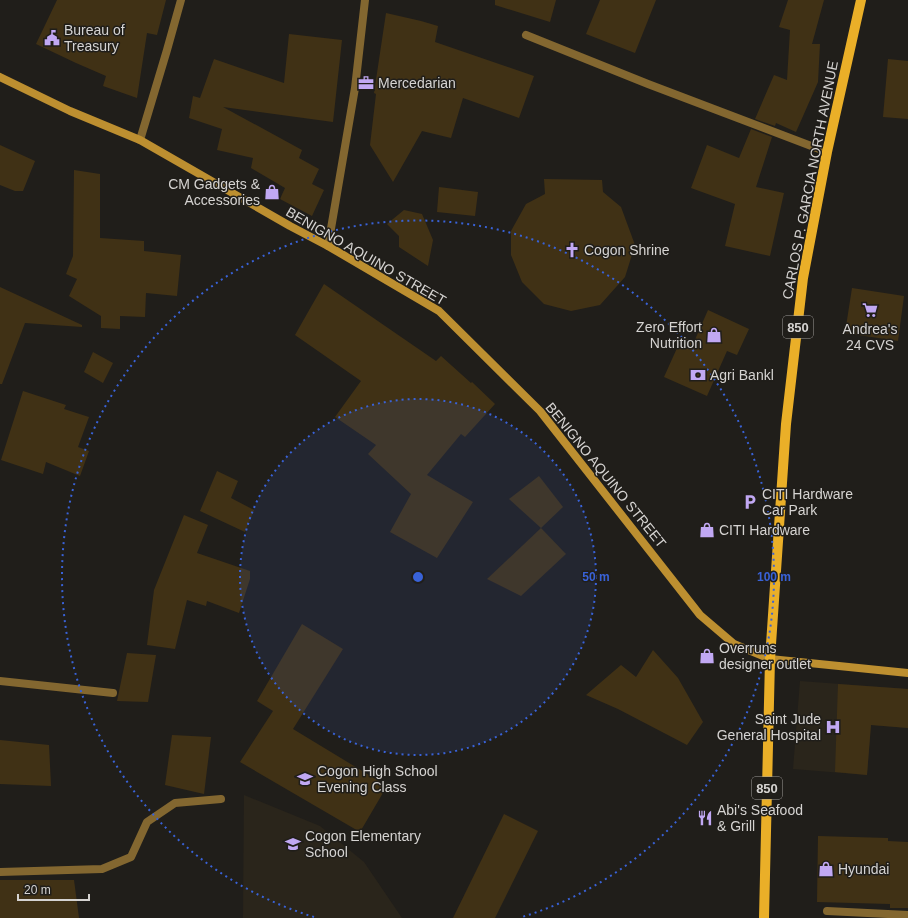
<svg xmlns="http://www.w3.org/2000/svg" width="908" height="918" viewBox="0 0 908 918" font-family="Arial,sans-serif">
  <style>
    .built { fill: #2a251b }
    .building { fill: #403115 }
    .lines { fill: none; stroke-linecap: round; stroke-linejoin: round }
    .service { stroke: #836730; stroke-width: 8 }
    .minor { stroke: #836730; stroke-width: 8 }
    .secondary { stroke: #bd8f30; stroke-width: 8 }
    .primary { stroke: #eaaf28; stroke-width: 10 }
    .ring { fill: none; stroke: #3962d7; stroke-width: 2; stroke-dasharray: 2 4 }
    .labels { text-anchor: middle; dominant-baseline: central; stroke-width: 3; stroke-linejoin: round; paint-order: stroke }
    .shield { fill: #201e1a; stroke: #9f9d9a; stroke-width: 1 }
    .shield-label { font-size: 13px; font-weight: bold; fill: #d5d3d1 }
    .poi-label { font-size: 14px; fill: #d5d3d1; stroke: #201e1a; text-anchor: start }
    .street-label { font-size: 14px; fill: #d5d3d1; stroke: #201e1a }
    .centre { fill: #3962d7; stroke: #201e1a; stroke-width: 2 }
    .ring-label { font-size: 12px; text-anchor: middle; font-weight: bold; fill: #3962d7; stroke: #201e1a; stroke-width: 3; stroke-linejoin: round; paint-order: stroke }
  </style>
  <rect width="100%" height="100%" fill="#201e1a"/>
  <g class="built">
    <path d="M800 681 908 689V728L871 725 867 775 793 769Z"/>
    <path d="M244 795 320 826 364 862 402 918H243Z"/>
  </g>
  <g class="building">
    <path d="M57 0H166L157 35 147 33 137 98 103 86 106 76 76 63V62V63L36 44Z"/>
    <path d="M495 0H556L550 22 495 5Z"/>
    <path d="M600 0H656L635 53 586 34Z"/>
    <path d="M788 0H824L812 44H820L818 82 796 132 776 123 775 126 755 119 774 75 787 80 790 30 779 27Z"/>
    <path d="M386 13 421 21 438 26 435 42 534 76 519 118 463 98 451 138 422 131 393 182 370 145 376 94 374 93Z"/>
    <path d="M289 34 342 40 333 122 223 107 302 150 299 158 319 169 312 184 324 190 312 216 280 199 285 188 251 168 253 158 217 150 222 129 189 118 193 96 200 98 214 59 284 83Z"/>
    <path d="M888 59 908 61V119L883 117Z"/>
    <path d="M751 129 772 137 756 187 784 193 770 256 725 246 735 204 691 188 707 145 739 158Z"/>
    <path d="M0 145 35 161 23 191H15L0 185Z"/>
    <path d="M74 170 100 174V238L144 241V251L181 255 177 296 146 293 145 317 120 316V329L101 328V316L69 296 77 279 66 274 73 256Z"/>
    <path d="M544 179 602 180 603 192 621 207 635 245 625 277 600 305 571 311 544 304 522 282 511 255V231L526 204 545 194Z"/>
    <path d="M439 187 478 192 475 216 437 212Z"/>
    <path d="M404 210 422 214 433 240 428 266 399 247V236L387 224Z"/>
    <path d="M324 284 436 361 441 356 471 383 472 382 495 404 465 437 461 434 427 475 473 502 437 558 390 532 411 494 368 454 376 445 335 417 361 381 295 335Z"/>
    <path d="M0 287 82 325V327L25 323 2 384H0Z"/>
    <path d="M852 288 904 296 898 341 845 333Z"/>
    <path d="M708 310 749 329 737 355 727 351 707 396 664 377 682 337 694 342Z"/>
    <path d="M93 352 113 363 103 383 84 372Z"/>
    <path d="M23 391 66 405 64 409 89 417 78 447 89 451 80 476 46 462 43 474 1 460Z"/>
    <path d="M217 471 238 481 231 498 254 510 245 532 200 511Z"/>
    <path d="M539 476 563 507 541 528 509 499Z"/>
    <path d="M184 515 208 525 197 553 250 571V579L239 613 207 601 206 606 187 600 175 649 147 645 154 590Z"/>
    <path d="M541 528 566 554 521 596 487 579Z"/>
    <path d="M302 624 343 649 293 729 387 786 360 832 240 762 273 711 257 701Z"/>
    <path d="M653 650 678 678 703 722 687 745 618 709 586 695 621 665 636 677Z"/>
    <path d="M127 653 156 655 148 702 117 701Z"/>
    <path d="M838 684 908 689V728L871 725 867 775 835 772Z"/>
    <path d="M172 735 211 737 204 794 165 785Z"/>
    <path d="M0 740 49 745 51 786 0 784Z"/>
    <path d="M504 814 538 831 495 918H453Z"/>
    <path d="M818 836 888 838V841L908 842V908H890V904L817 902Z"/>
    <path d="M0 880H74L79 918H0Z"/>
  </g>
  <g class="lines">
    <g class="service">
      <path d="M0 681 113 693"/>
      <path d="M0 872 102 869 131 857 147 822 175 803 221 799"/>
      <path d="M827 911 908 915"/>
    </g>
    <g class="minor">
      <path d="M526 35 648 84 827 152"/>
      <path d="M140 140 167 50 181 0"/>
      <path d="M328 246 355 88 365 0"/>
    </g>
    <path class="secondary" d="M0 77 70 111 140 140 290 226 328 246 439 311 540 411 700 615 734 644 770 659 908 673"/>
    <path class="primary" d="M764 918 770 659 786 424 803 278 827 152 861 0"/>
  </g>
  <circle cx="418" cy="577" r="178" fill="#3962d7" fill-opacity=".12"/>
  <g class="ring">
    <circle cx="418" cy="577" r="178"/>
    <path d="M314 917A356 356 0 1 1 522 917"/>
  </g>
  <defs>
    <symbol id="civic-bare" viewBox="-9 -9 18 18"><path d="M-.6-6.5H3V-4.5H.6V-3L4-1V1h2V6H-6V1h2V-1L-.6-3ZM-1.2 2.5V6h2.4V2.5Z" fill="#c1a8f3" stroke="#201e1a" stroke-width="2.5" paint-order="stroke"/></symbol>
    <symbol id="office-bare" viewBox="-9 -9 18 18"><path d="M-6-3h4V-5.5h4V-3h4V5H-6ZM-1-4.5V-3h2v-1.5ZM-6 0V1H6V0Z" fill="#c1a8f3" stroke="#201e1a" stroke-width="2.5" paint-order="stroke"/></symbol>
    <symbol id="shop-bare" viewBox="-9 -9 18 18"><path d="M-5-2.5h2.3a2.7 3.5 0 0 1 5.4 0H5L5.5 6h-11ZM-1.5-2.5h3a1.5 2.3 0 0 0-3 0Z" fill="#c1a8f3" stroke="#201e1a" stroke-width="2.5" paint-order="stroke"/></symbol>
    <symbol id="church-bare" viewBox="-9 -9 18 18"><path d="M-1.2-6h2.4v3.5h3.3v2.4h-3.3V6h-2.4V-.1h-3.3v-2.4h3.3Z" fill="#c1a8f3" stroke="#201e1a" stroke-width="2.5" paint-order="stroke"/></symbol>
    <symbol id="supermarket-bare" viewBox="-9 -9 18 18"><path d="M-6-5.5h2.5l.6 2H6L4.5 2H-2.5L-4.4-4H-6ZM-1.5 3.2a1.3 1.3 0 1 0 .1 0ZM3 3.2a1.3 1.3 0 1 0 .1 0Z" fill="#c1a8f3" stroke="#201e1a" stroke-width="2.5" paint-order="stroke"/></symbol>
    <symbol id="bank-bare" viewBox="-9 -9 18 18"><path d="M-6-4H6V4H-6ZM0-2.3a2.3 2.3 0 1 0 0 4.6a2.3 2.3 0 1 0 0-4.6Z" fill="#c1a8f3" stroke="#201e1a" stroke-width="2.5" paint-order="stroke"/></symbol>
    <symbol id="parking-bare" viewBox="-9 -9 18 18"><path d="M-3.5-5.5H1a3.5 3.5 0 0 1 0 7H-1V5.5H-3.5ZM-1-3.4V-.6H.8a1.4 1.4 0 0 0 0-2.8Z" fill="#c1a8f3" stroke="#201e1a" stroke-width="2.5" paint-order="stroke"/></symbol>
    <symbol id="hospital-bare" viewBox="-9 -9 18 18"><path d="M-5-5h3v3.5h4V-5h3V5h-3V1.5h-4V5h-3Z" fill="#c1a8f3" stroke="#201e1a" stroke-width="2.5" paint-order="stroke"/></symbol>
    <symbol id="school-bare" viewBox="-9 -9 18 18"><path d="M0-5L7-2L0 1L-7-2ZM-4 1L0 2.5L4 1V4Q0 6-4 4Z" fill="#c1a8f3" stroke="#201e1a" stroke-width="2.5" paint-order="stroke"/></symbol>
    <symbol id="restaurant-bare" viewBox="-9 -9 18 18"><path d="M-5-6h1v4h1v-4h1v4h1v-4h1v5L-1.5 .5V6h-2V.5L-5-1ZM5-6V6H3V1.5H1.5Q1.5-4 5-6Z" fill="#c1a8f3" stroke="#201e1a" stroke-width="2.5" paint-order="stroke"/></symbol>
  </defs>
  <g fill-rule="evenodd">
    <use href="#civic-bare" x="41" y="27" width="22" height="22"/>
    <use href="#office-bare" x="355" y="72" width="22" height="22"/>
    <use href="#shop-bare" x="261" y="181" width="22" height="22"/>
    <use href="#church-bare" x="561" y="239" width="22" height="22"/>
    <use href="#supermarket-bare" x="859" y="299" width="22" height="22"/>
    <use href="#shop-bare" x="703" y="324" width="22" height="22"/>
    <use href="#bank-bare" x="687" y="364" width="22" height="22"/>
    <use href="#parking-bare" x="739" y="491" width="22" height="22"/>
    <use href="#shop-bare" x="696" y="519" width="22" height="22"/>
    <use href="#shop-bare" x="696" y="645" width="22" height="22"/>
    <use href="#hospital-bare" x="822" y="716" width="22" height="22"/>
    <use href="#school-bare" x="294" y="768" width="22" height="22"/>
    <use href="#restaurant-bare" x="694" y="807" width="22" height="22"/>
    <use href="#school-bare" x="282" y="833" width="22" height="22"/>
    <use href="#shop-bare" x="815" y="858" width="22" height="22"/>
  </g>
  <g class="labels">
    <g class="shield">
      <rect x="783" y="316" width="30" height="22" rx="3"/>
      <rect x="752" y="777" width="30" height="22" rx="3"/>
    </g>
    <g class="shield-label">
      <text x="798" y="327">850</text>
      <text x="767" y="788">850</text>
    </g>
    <g class="poi-label">
      <text x="64" y="30">Bureau of<tspan x="64" dy="16">Treasury</tspan></text>
      <text x="378" y="83">Mercedarian</text>
      <text x="260" y="184" text-anchor="end">CM Gadgets &amp;<tspan x="260" dy="16">Accessories</tspan></text>
      <text x="584" y="250">Cogon Shrine</text>
      <text x="702" y="327" text-anchor="end">Zero Effort<tspan x="702" dy="16">Nutrition</tspan></text>
      <text x="870" y="329" text-anchor="middle">Andrea's<tspan x="870" dy="16">24 CVS</tspan></text>
      <text x="710" y="375">Agri Bankl</text>
      <text x="762" y="494">CITI Hardware<tspan x="762" dy="16">Car Park</tspan></text>
      <text x="719" y="530">CITI Hardware</text>
      <text x="719" y="648">Overruns<tspan x="719" dy="16">designer outlet</tspan></text>
      <text x="821" y="719" text-anchor="end">Saint Jude<tspan x="821" dy="16">General Hospital</tspan></text>
      <text x="317" y="771">Cogon High School<tspan x="317" dy="16">Evening Class</tspan></text>
      <text x="717" y="810">Abi's Seafood<tspan x="717" dy="16">&amp; Grill</tspan></text>
      <text x="305" y="836">Cogon Elementary<tspan x="305" dy="16">School</tspan></text>
      <text x="838" y="869">Hyundai</text>
    </g>
    <g class="street-label">
      <text transform="translate(810 180) rotate(-79)">CARLOS P. GARCIA NORTH AVENUE</text>
      <text transform="translate(366 256) rotate(30)">BENIGNO AQUINO STREET</text>
      <text transform="translate(606 475) rotate(51)">BENIGNO AQUINO STREET</text>
    </g>
  </g>
  <circle cx="418" cy="577" r="6" class="centre"/>
  <g class="ring-label">
    <text x="596" y="581">50 m</text>
    <text x="774" y="581">100 m</text>
  </g>
  <path d="M18 894v6h71v-6" fill="none" stroke="#d5d3d1" stroke-width="2"/>
  <text x="24" y="894" font-size="12" fill="#d5d3d1" stroke="#201e1a" stroke-width="3" paint-order="stroke">20 m</text>
</svg>
